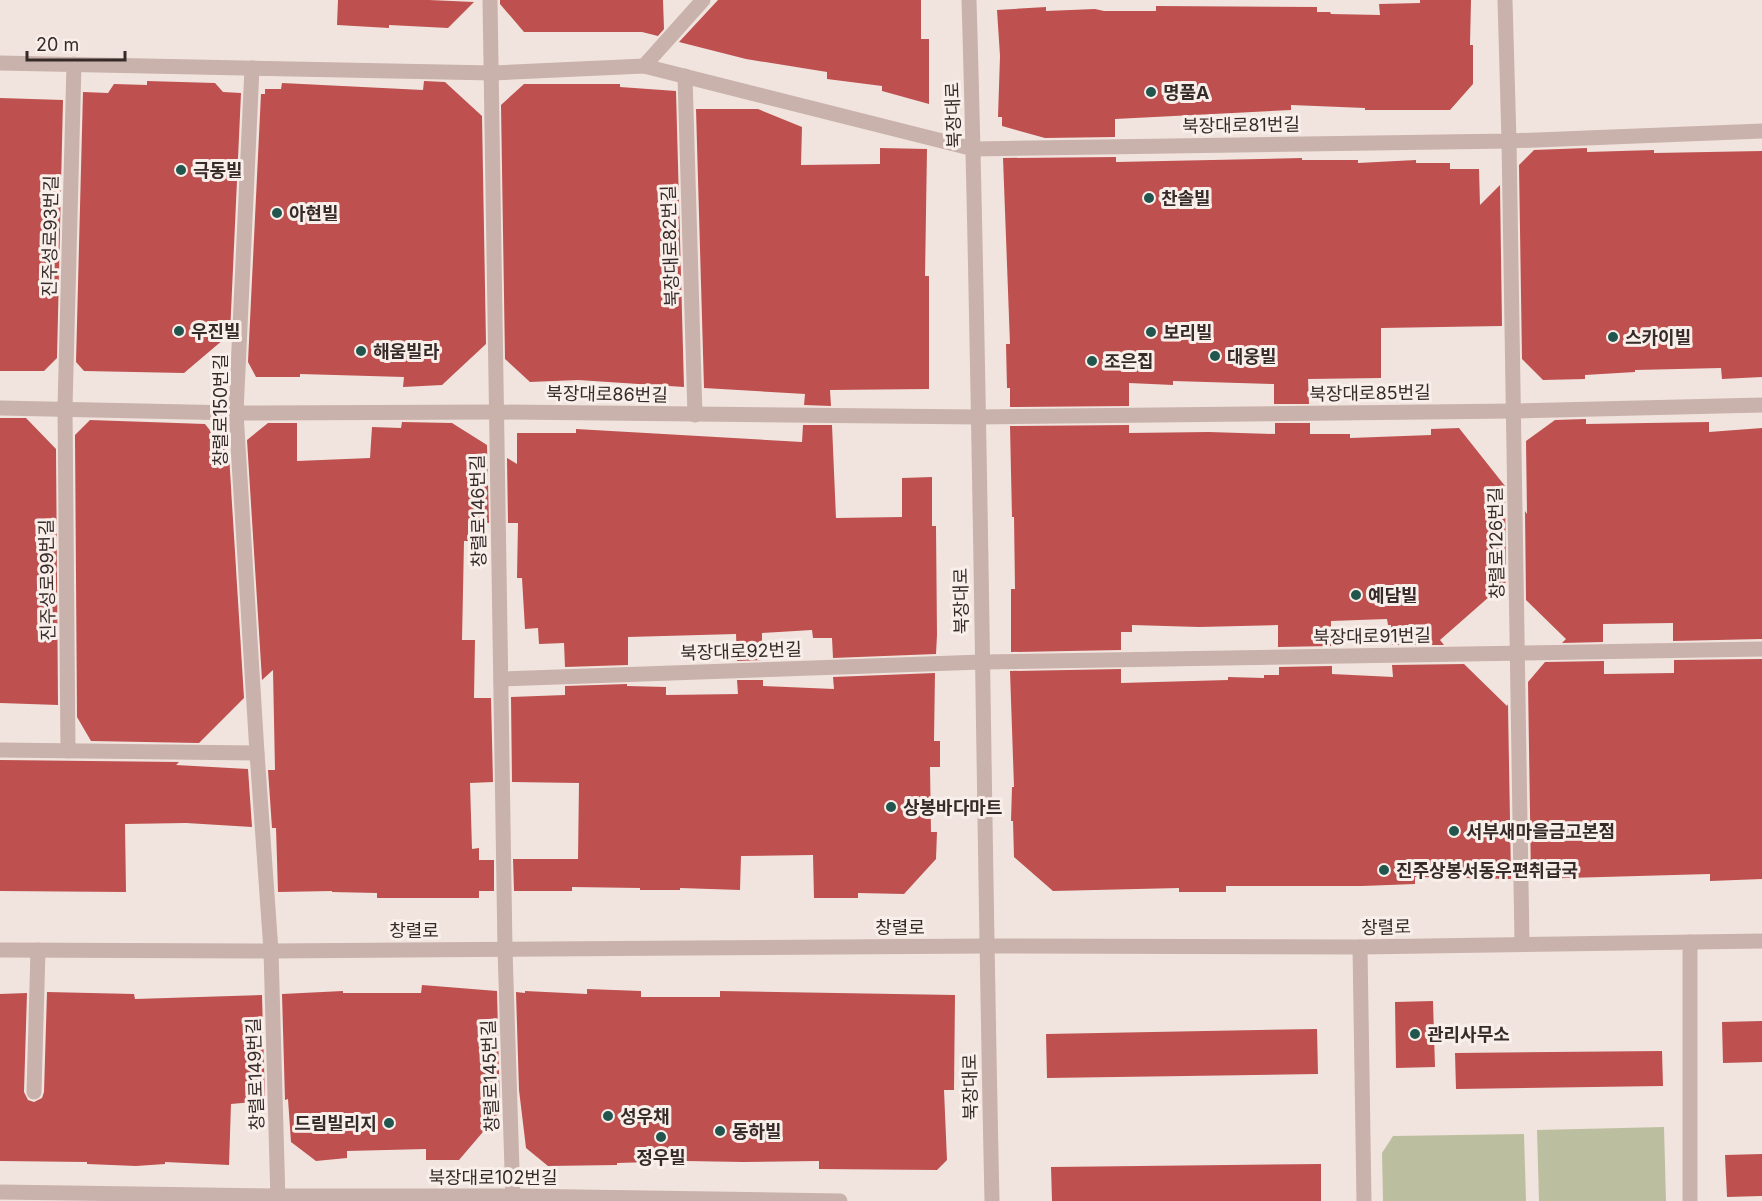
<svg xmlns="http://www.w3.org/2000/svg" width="1762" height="1201" viewBox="0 0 1762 1201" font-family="Inter,'Noto Sans KR',sans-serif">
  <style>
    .green { fill: #bcbf9f }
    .building { fill: #be514f }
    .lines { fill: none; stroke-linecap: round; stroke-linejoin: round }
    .minor { stroke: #c9b2ab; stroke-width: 15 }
    .poi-dot { fill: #21564e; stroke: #f9efea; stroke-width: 2 }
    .labels { text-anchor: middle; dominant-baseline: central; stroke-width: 6; stroke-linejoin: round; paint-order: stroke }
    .poi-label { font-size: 18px; font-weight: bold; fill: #372b29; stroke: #f9efea; text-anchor: start }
    .street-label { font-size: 18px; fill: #372b29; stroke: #f9efea }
  </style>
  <rect width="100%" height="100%" fill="#f1e4de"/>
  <g class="green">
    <path d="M1664 1127 1666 1201H1539L1537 1130Z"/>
    <path d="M1524 1134 1526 1201H1383L1382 1153 1393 1136Z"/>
  </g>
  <g class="building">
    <path d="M338 0H429L474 2 448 28 389 25V28L337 25Z"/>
    <path d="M500 0H663L664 29 658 36 642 32H524L500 4Z"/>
    <path d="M718 0H921V39H929V104L882 91V86L827 79V72L746 59 679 42Z"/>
    <path d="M1420 0H1471L1470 45H1473V84L1450 110H1365V108L1291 105V110L1115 119V137L1045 138 1002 126V117H998L1000 56 997 10 1046 7V11L1095 9 1104 11H1156V6L1317 7V12H1330L1331 14 1380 15 1379 4 1420 3Z"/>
    <path d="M147 81 215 83 223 92 241 93 230 334 184 373 84 371 76 362 83 92 108 93 114 84 147 85Z"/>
    <path d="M424 81 445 82 482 116 486 344 442 385 403 387 404 377 300 374V377H256L248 362 261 94H265V89H281L282 83 423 90Z"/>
    <path d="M524 84H620V87L676 91 684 387 578 380 530 382 505 359 501 105Z"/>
    <path d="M0 98 63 100 57 358 44 371H0Z"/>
    <path d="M696 109H758L802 127 801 165 880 164V148L927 149 925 276H929V389L830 390 831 406 804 405 805 394 704 388Z"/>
    <path d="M1587 148V152L1654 150V153L1762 151V377L1722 379 1721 368 1635 370V372L1585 375V379L1543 380 1522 359 1519 165 1534 150Z"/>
    <path d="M1116 157V162L1302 158V160H1358V163L1416 160V163H1450V169H1479L1480 205 1500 185 1502 326 1381 328V378L1308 379 1309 404H1274V384L1173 381V385L1129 383V406L1010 407V388H1007L1006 344H1010L1003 158Z"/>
    <path d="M0 418H26L56 449 58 705 0 703Z"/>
    <path d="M1586 419V424L1709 422V432L1762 428V639L1673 641V623L1603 624V642L1562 643 1566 639 1526 600 1525 511 1527 514 1526 441 1555 420Z"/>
    <path d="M90 420 205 424 229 455 244 698 199 743 91 741 77 717 75 435Z"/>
    <path d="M402 422 452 423 487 445 489 523H468V541H464L462 640H475L474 698H491L493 782 470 783 472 849 479 848V860H494V891H479V898H377V893L332 892V891L278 892 276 828H272L268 770H275L273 670 262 680 247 440 268 423H297V461L370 458 372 427 401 428Z"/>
    <path d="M1275 423H1310V434H1350V438L1431 435V429L1459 428 1505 486 1506 582 1440 640 1444 645H1392L1391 625H1388L1387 619 1331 621V646L1278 647V625L1199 627 1132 625V632H1121V650L1011 652V589H1015L1014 517H1012L1010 426 1129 425V433L1209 432 1275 434Z"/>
    <path d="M803 425H832L836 518 902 517V478L932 477V526H936L937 635 936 654 833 658 832 638H813L812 630 762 633V660L737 661 736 634 628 637V665L565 667 564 643 539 644 538 628 525 629 522 578H517L518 523H508L507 458 517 464V433H576V429L802 442Z"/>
    <path d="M1762 659V879L1710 881V874L1531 879 1528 682 1545 662 1604 661V674L1674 673V660Z"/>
    <path d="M1464 664 1507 706 1508 704 1511 879 1415 877V884L1362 886H1226V892H1179V888L1053 891 1014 857 1013 821H1011L1012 787H1014L1010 671 1121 669V683L1228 680V677L1264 678V675H1279V667L1332 666V674L1393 677 1392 665Z"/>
    <path d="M935 673 934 741H940V767H930L931 832H937L936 859 904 894 858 893V898H814L813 855 741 856 740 890 680 888V890H640V888L572 887V891H514L513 859H578L579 783 512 782 511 697 565 695V686L627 684V686L666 687V695L738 694 737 680H763V686L834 689 833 677Z"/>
    <path d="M0 760 179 762 176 765 248 769 252 827 186 823 125 824 126 892 0 891Z"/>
    <path d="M422 985 497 991 500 1112 459 1160H426V1149L347 1151V1158L316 1161 291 1142 288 1099 285 1100 282 994 343 991V993H421Z"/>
    <path d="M587 989 641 991V997H720V991L955 995 954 1090H944L947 1160 937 1170 819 1169V1161L744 1162 686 1161 617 1163V1165L548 1166 526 1148 519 1090 516 992 525 993V991L587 994Z"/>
    <path d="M47 992 134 994 135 999 262 995 265 1101 231 1104 229 1165 165 1162V1164L136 1166 87 1164V1162L0 1161V994L27 993 24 1092 28 1100 34 1102 42 1098 44 1092Z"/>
    <path d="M1433 1001 1435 1067 1396 1068 1395 1002Z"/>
    <path d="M1762 1021V1062L1723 1063 1722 1022Z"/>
    <path d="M1317 1029 1318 1074 1047 1078 1046 1034Z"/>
    <path d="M1662 1051 1663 1086 1456 1089 1455 1053Z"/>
    <path d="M1762 1154V1196L1727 1197 1725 1155Z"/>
    <path d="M1321 1164V1201H1052L1051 1167Z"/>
  </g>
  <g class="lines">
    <g class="minor">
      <path d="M490 0 505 949 513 1201"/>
      <path d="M969 0C981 400 983 801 992 1201"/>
      <path d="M1505 0 1509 141 1522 944"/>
      <path d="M0 63 493 73 644 66 974 149 1509 141 1762 131"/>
      <path d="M644 66 703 0"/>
      <path d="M252 68 236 413 257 753 271 951 278 1201"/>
      <path d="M685 76 695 415"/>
      <path d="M0 408 236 413 496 412 978 417 1513 411 1762 405"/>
      <path d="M501 679 982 662 1762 649"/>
      <path d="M0 750 257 753"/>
      <path d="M68 751 65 408 74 64"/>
      <path d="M1690 942V1201"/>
      <path d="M1360 947 1364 1201"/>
      <path d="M0 950 271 951 986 946 1360 947 1762 941"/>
      <path d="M34 1092 38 950"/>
      <path d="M0 1192 278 1196H513L840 1201"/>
    </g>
  </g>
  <g class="poi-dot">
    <circle cx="1151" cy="92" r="6"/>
    <circle cx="181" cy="170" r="6"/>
    <circle cx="1149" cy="198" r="6"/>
    <circle cx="277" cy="213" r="6"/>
    <circle cx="179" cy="331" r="6"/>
    <circle cx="1151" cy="332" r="6"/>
    <circle cx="1613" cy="337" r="6"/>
    <circle cx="361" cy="351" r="6"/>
    <circle cx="1215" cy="356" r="6"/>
    <circle cx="1092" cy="361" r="6"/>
    <circle cx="1356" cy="595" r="6"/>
    <circle cx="891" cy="807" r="6"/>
    <circle cx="1454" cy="831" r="6"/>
    <circle cx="1384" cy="870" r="6"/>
    <circle cx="1415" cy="1034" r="6"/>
    <circle cx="608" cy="1116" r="6"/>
    <circle cx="389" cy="1123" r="6"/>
    <circle cx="720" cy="1131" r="6"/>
    <circle cx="661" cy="1137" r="6"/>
  </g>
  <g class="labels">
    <g class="poi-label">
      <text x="1163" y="92">명품A</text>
      <text x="193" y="170">극동빌</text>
      <text x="1161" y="198">찬솔빌</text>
      <text x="289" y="213">아현빌</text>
      <text x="191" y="331">우진빌</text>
      <text x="1163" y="332">보리빌</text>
      <text x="1625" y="337">스카이빌</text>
      <text x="373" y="351">해움빌라</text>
      <text x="1227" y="356">대웅빌</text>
      <text x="1104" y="361">조은집</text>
      <text x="1368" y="595">예담빌</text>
      <text x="903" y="807">상봉바다마트</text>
      <text x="1466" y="831">서부새마을금고본점</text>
      <text x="1396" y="870">진주상봉서동우편취급국</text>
      <text x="1427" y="1034">관리사무소</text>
      <text x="620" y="1116">성우채</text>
      <text x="377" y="1123" text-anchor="end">드림빌리지</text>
      <text x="732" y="1131">동하빌</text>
      <text x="661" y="1157" text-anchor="middle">정우빌</text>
    </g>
    <g class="street-label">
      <text transform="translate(953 115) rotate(-92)">북장대로</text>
      <text transform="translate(1241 125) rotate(-1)">북장대로81번길</text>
      <text transform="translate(50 236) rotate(-89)">진주성로93번길</text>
      <text transform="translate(670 246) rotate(-92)">북장대로82번길</text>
      <text transform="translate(1370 393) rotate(-1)">북장대로85번길</text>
      <text transform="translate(607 394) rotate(1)">북장대로86번길</text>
      <text transform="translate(220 410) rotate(-90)">창렬로150번길</text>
      <text transform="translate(478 511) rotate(-91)">창렬로146번길</text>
      <text transform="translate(1496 543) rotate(-91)">창렬로126번길</text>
      <text transform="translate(47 580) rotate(-91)">진주성로99번길</text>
      <text transform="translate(961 601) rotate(-91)">북장대로</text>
      <text transform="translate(1372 636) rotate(-1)">북장대로91번길</text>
      <text transform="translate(741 651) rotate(-2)">북장대로92번길</text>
      <text x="900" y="927">창렬로</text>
      <text transform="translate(1386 927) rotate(-1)">창렬로</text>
      <text x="414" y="930">창렬로</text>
      <text transform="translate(255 1074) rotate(-92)">창렬로149번길</text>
      <text transform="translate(490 1076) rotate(-92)">창렬로145번길</text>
      <text transform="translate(970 1087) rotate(-91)">북장대로</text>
      <text x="493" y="1177">북장대로102번길</text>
    </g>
  </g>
  <path d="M27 51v9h98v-9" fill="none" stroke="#372b29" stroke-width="3"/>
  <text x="36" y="51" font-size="18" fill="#372b29" stroke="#f9efea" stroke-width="4.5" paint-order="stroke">20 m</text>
</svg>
